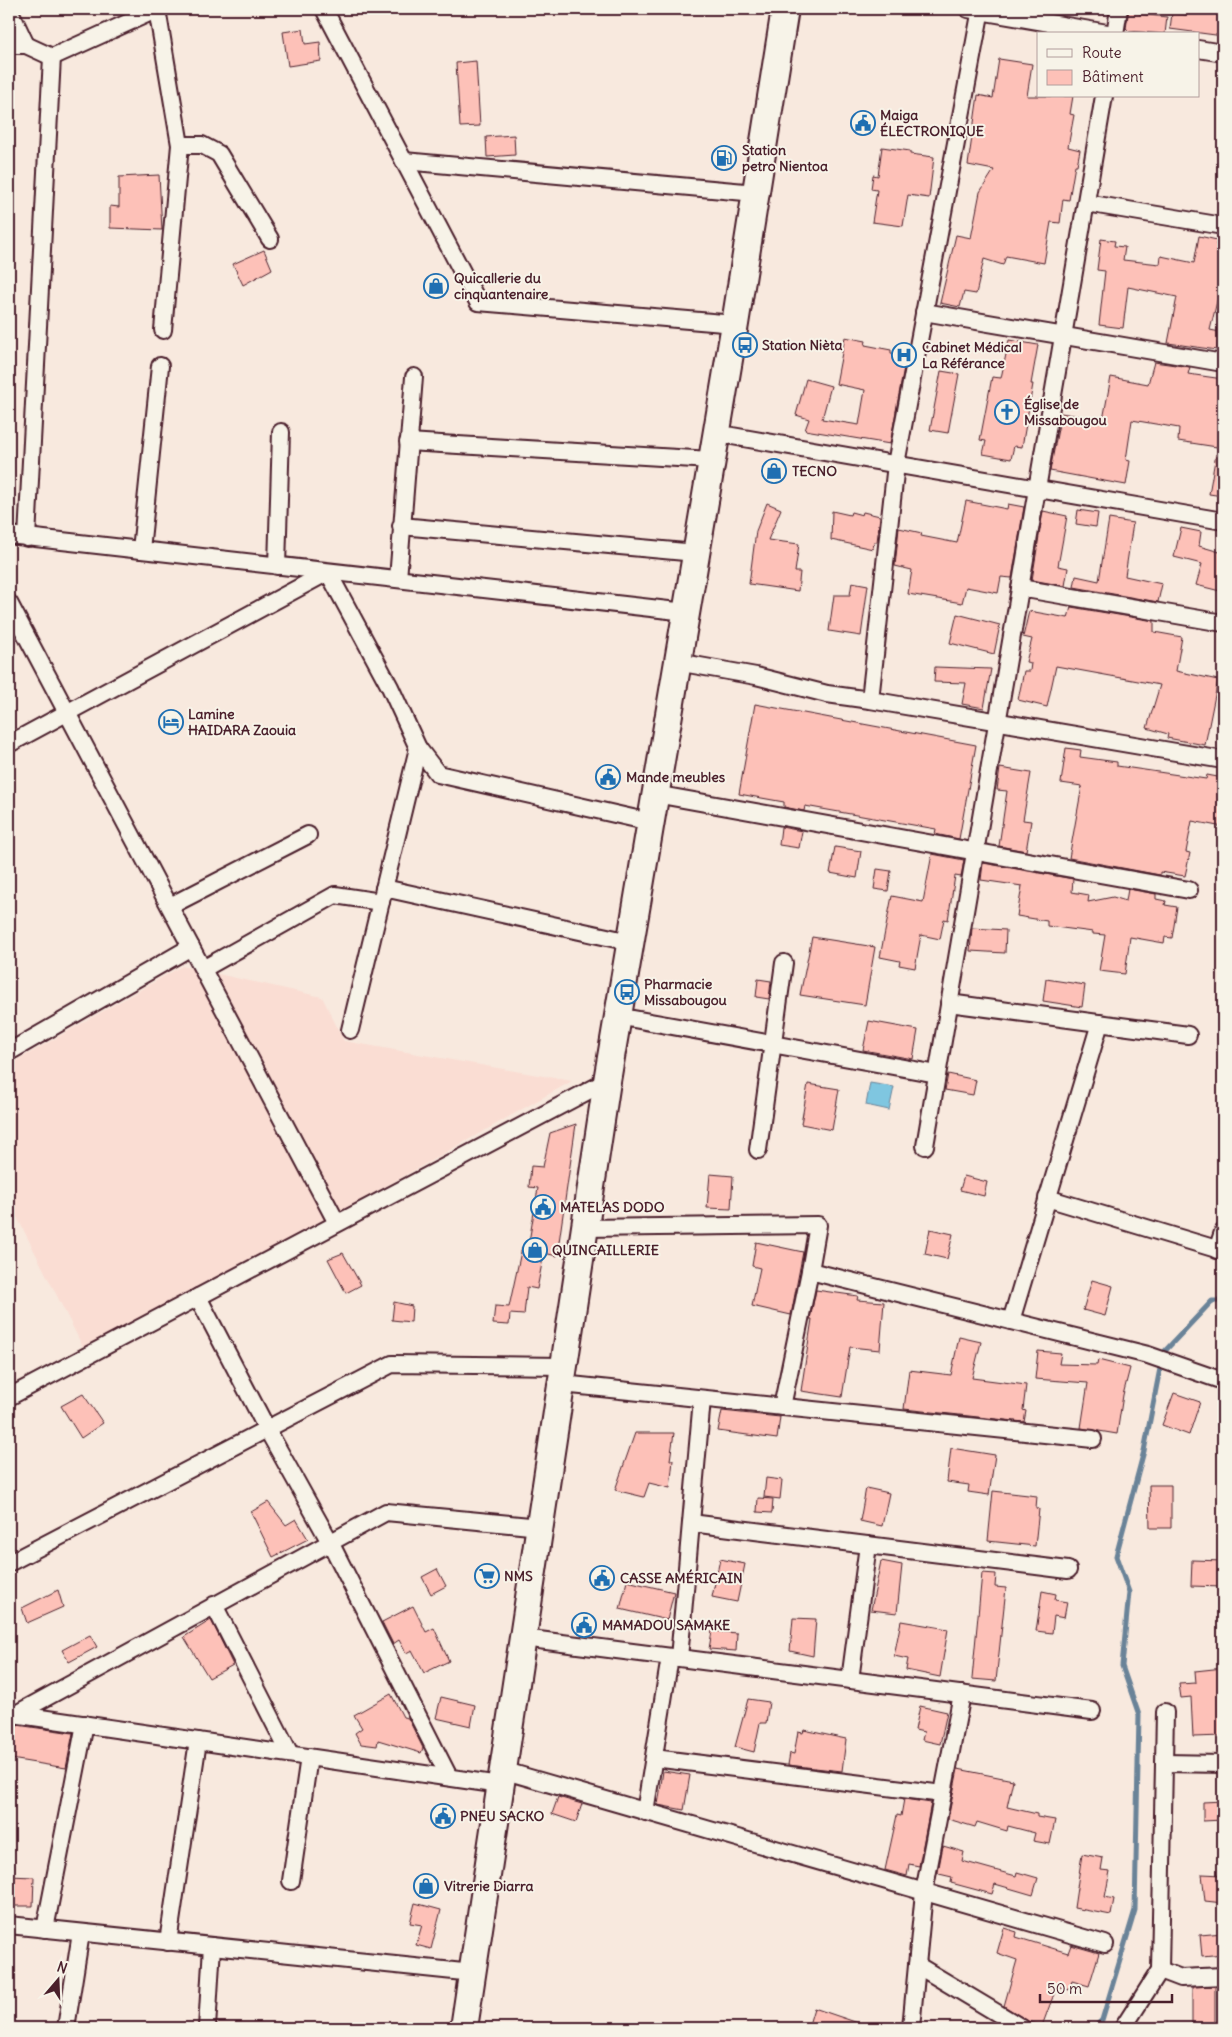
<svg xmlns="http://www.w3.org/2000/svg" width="1232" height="2037" viewBox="0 0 1232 2037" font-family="Delius,sans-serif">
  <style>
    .built { fill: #faddd3 }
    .water { fill: #7fc6e0; stroke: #6a8398 }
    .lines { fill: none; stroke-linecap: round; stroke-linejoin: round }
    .stream { stroke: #6a8398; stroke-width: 5 }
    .building { fill: #fdc1b8; stroke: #4a1f2b }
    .minor-casing { stroke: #4a1f2b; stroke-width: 20 }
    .primary-casing { stroke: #4a1f2b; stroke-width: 30 }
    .minor { stroke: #f7f3e8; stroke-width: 16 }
    .primary { stroke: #f7f3e8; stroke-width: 26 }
    .labels { text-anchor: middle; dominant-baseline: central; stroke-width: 4; stroke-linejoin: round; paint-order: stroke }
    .poi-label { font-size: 14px; font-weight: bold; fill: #4a1f2b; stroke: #f7f3e8; text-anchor: start }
  </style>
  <rect width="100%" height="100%" fill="#f8e9de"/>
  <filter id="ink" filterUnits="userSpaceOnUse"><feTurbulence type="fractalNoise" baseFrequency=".02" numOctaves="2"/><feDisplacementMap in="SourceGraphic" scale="10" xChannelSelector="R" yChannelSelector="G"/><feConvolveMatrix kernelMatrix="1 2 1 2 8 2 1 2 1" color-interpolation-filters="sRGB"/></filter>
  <g filter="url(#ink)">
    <path class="built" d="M182 966 322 997 344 1041 572 1081 87 1355 17 1217 9 1221V1065Z"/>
    <path class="water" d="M870 1083 894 1087 889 1110 866 1105Z"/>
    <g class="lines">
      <path class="stream" d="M1094 2028 1102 2020 1135 1910 1139 1715 1122 1666 1129 1592 1116 1556 1144 1451 1163 1353 1212 1301H1223"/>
    </g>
    <g class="building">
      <path d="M1129 9H1140L1139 14 1167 17 1165 34 1129 31 1126 28Z"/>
      <path d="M1187 9H1223V36L1170 29 1172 13 1186 15Z"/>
      <path d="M303 29 305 44 320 42 321 61 288 66 283 32Z"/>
      <path d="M999 59 1032 64 1027 96H1073L1070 114 1074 115 1068 147 1080 150 1077 165H1075L1069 200 1063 199 1060 223 1051 222 1044 263 1006 256 1003 265 984 259 976 294 964 292 960 307 940 303 956 235 971 238 980 192 994 170 968 165 978 95 993 98Z"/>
      <path d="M476 61 480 126 460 127 456 63Z"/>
      <path d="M514 135 515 155 487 157 486 137Z"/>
      <path d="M882 147 910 151V154L934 157 929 198 908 195 903 226 872 222 877 190 871 189 873 175 878 176Z"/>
      <path d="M159 175 162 230 110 228V206L119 207V177Z"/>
      <path d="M1199 236 1217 240 1216 245 1223 246V290L1220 289 1210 330 1220 332 1217 350 1168 343 1177 297 1128 287 1123 328 1099 325 1105 271 1097 270 1101 239 1115 241 1114 246 1125 247 1123 260 1160 264 1161 256 1194 263Z"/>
      <path d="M264 250 272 269 243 285 233 264Z"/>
      <path d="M845 337 866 341 865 345 891 350V353L906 356 890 444 805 430 809 419 796 415 806 379 831 386 822 419 859 425 865 390 836 384Z"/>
      <path d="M1009 340 1038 345 1031 384H1033L1022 447 1014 446 1011 459 983 454 986 441 980 440 992 377 1001 378Z"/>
      <path d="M1154 362 1190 367 1188 374 1223 379V402L1217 447 1178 441 1179 428 1132 420 1126 460 1130 461 1126 485 1050 471 1061 413 1103 420 1111 377 1148 384Z"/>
      <path d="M941 371 959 374 948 433 930 430Z"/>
      <path d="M1216 454 1223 455V496L1209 494Z"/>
      <path d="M966 501 1007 509 1008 504 1024 507 1012 578 1001 577 998 593 966 587 962 603 908 594 912 570 895 566 899 528 922 533 921 536 957 543Z"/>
      <path d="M767 503 781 509 768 540 799 544 795 572H800L798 591 749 584 756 531Z"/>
      <path d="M1078 510 1098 513 1096 527 1076 524Z"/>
      <path d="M832 511 850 515 851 512 862 515 863 512 880 516 877 542H874L873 549 831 540Z"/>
      <path d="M1043 511 1067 516 1058 566 1068 568 1065 586 1032 580Z"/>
      <path d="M1109 519 1133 523 1125 576 1162 584 1158 602 1074 587 1076 576 1099 581Z"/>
      <path d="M1181 528 1201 532 1199 546 1223 553V578L1220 591 1196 585 1202 564 1174 557Z"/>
      <path d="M852 582 868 585 861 636 829 631 834 595H850Z"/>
      <path d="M1071 607 1154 621V632L1182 637 1176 671 1218 680 1205 745 1167 738 1168 734 1147 728 1160 685 1056 666 1047 707 1018 700 1024 671H1030L1031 663 1026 662 1032 639 1023 637 1029 611 1068 618Z"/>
      <path d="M957 614 1000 625 994 654 950 643Z"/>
      <path d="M935 667 991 669 984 708 962 704 966 683 934 682Z"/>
      <path d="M755 704 976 745 959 839 935 834 936 829 805 806 804 811 784 807V802L739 794Z"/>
      <path d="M1066 748 1081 750 1080 757 1117 762V766L1206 779 1207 775 1223 778V827L1192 821 1186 852 1190 853 1185 876 1160 872V875L1069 858 1082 786 1061 783Z"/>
      <path d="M1000 768 1031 773 1023 820 1031 821 1026 851 999 846 1007 791 997 790Z"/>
      <path d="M781 827 802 831 799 848 779 845Z"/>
      <path d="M835 847 861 851 857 878 830 873Z"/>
      <path d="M932 854 964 860 961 877 955 876 948 920 944 919 940 939 921 935 915 968 899 965 900 961 880 957 892 896 923 902Z"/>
      <path d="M983 863 1073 879 1072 892 1089 895 1088 902 1113 897 1126 901 1128 889 1156 894V899L1166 901 1165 905 1177 907 1172 938 1165 937 1164 943 1130 937 1125 974 1099 971 1105 935 1093 934V932L1047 926V921L1017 916 1022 886 981 880Z"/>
      <path d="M877 869 891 871 888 891 874 889Z"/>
      <path d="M972 928 1006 930 1005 953 970 951Z"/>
      <path d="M812 937 875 947 865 1005 800 995Z"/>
      <path d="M758 979 771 981 769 999 756 997Z"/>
      <path d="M1046 979 1085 985 1082 1007 1043 1001Z"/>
      <path d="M869 1021 918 1030 913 1059 863 1050Z"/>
      <path d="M948 1074 976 1080 973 1095 945 1090Z"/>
      <path d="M808 1084 839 1089 832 1130 801 1124Z"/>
      <path d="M576 1124 557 1256 544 1253 537 1289 527 1287 524 1315 510 1314 509 1325 493 1324 495 1306 509 1307 522 1247 528 1248 538 1188 529 1187 531 1166 543 1167 550 1133Z"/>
      <path d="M710 1174 733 1176 731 1209 707 1208Z"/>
      <path d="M964 1176 987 1182 984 1196 960 1190Z"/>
      <path d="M930 1229 953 1234 947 1259 925 1254Z"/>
      <path d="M756 1242 803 1252 791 1315 752 1306 760 1268 752 1266Z"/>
      <path d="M343 1253 361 1285 346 1293 328 1259Z"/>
      <path d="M1092 1280 1113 1286 1105 1316 1083 1310Z"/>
      <path d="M816 1290 858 1296 857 1300 884 1302 880 1350 850 1347 842 1397 801 1391 812 1319H810Z"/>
      <path d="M394 1302 412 1306 411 1322 392 1320Z"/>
      <path d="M959 1337 981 1342 972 1378 1026 1385 1023 1410 1026 1411 1024 1422 904 1409 909 1370 951 1375Z"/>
      <path d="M1038 1351 1061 1353 1059 1364 1097 1365 1098 1360 1130 1368 1123 1395 1117 1434 1081 1428 1088 1383 1035 1379Z"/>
      <path d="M1174 1393 1200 1402 1189 1435 1162 1425Z"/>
      <path d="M83 1394 103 1423 81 1438 61 1406Z"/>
      <path d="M722 1411 780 1417 777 1439 718 1431Z"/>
      <path d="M635 1433H674L670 1460H673L670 1488 649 1483 644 1497 615 1490Z"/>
      <path d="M951 1448 995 1455 989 1495 968 1492 969 1485 947 1482Z"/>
      <path d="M766 1478 782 1480 780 1499 764 1497Z"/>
      <path d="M1149 1485H1171V1528H1150Z"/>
      <path d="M866 1488 889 1493 882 1526 860 1521Z"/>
      <path d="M993 1491 1037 1496 1036 1508 1039 1509 1035 1546 988 1541Z"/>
      <path d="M758 1498 773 1499 772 1513 757 1512Z"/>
      <path d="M268 1502 286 1525 296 1519 308 1539 273 1557 251 1512Z"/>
      <path d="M720 1559 745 1564 737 1602 712 1597Z"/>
      <path d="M1192 1560 1223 1561V1587L1191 1586Z"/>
      <path d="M881 1561 902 1565 897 1613 871 1610Z"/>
      <path d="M437 1569 446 1586 431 1594 422 1577Z"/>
      <path d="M982 1573 996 1574 995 1587 1006 1588 996 1681 972 1679Z"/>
      <path d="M627 1581 674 1592 667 1620 620 1609Z"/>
      <path d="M58 1590 63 1607 27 1623 22 1608Z"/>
      <path d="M1042 1591 1056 1594 1055 1600 1067 1602 1064 1618 1054 1616 1052 1633 1036 1631Z"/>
      <path d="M413 1606 426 1632 434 1628 449 1661 424 1673 412 1650 406 1653 399 1640 393 1644 382 1622Z"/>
      <path d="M793 1618 816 1619 813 1656 790 1651Z"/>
      <path d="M211 1620 233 1665 209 1678 184 1637Z"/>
      <path d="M901 1621 948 1629 940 1677 906 1670 908 1659 894 1656Z"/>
      <path d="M712 1631 737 1633 736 1651 709 1649Z"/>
      <path d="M90 1635 97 1647 69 1662 62 1650Z"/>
      <path d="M1223 1668V1736L1193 1737 1191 1697 1181 1698 1179 1684 1196 1683 1195 1671Z"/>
      <path d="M391 1694 403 1717 408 1718 423 1748 421 1753 378 1740 377 1746 361 1744 355 1733 362 1728 354 1715Z"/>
      <path d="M441 1697 475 1705 471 1726 436 1718Z"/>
      <path d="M748 1699 769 1702 766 1723H760L754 1752 735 1747Z"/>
      <path d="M920 1706 947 1712 940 1744 922 1740 924 1732 915 1730Z"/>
      <path d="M17 1725 73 1733 66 1768 11 1759Z"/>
      <path d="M804 1730 846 1739 842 1771 788 1765 790 1753 794 1754 798 1732 803 1733Z"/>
      <path d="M958 1769 1013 1780 1007 1807 1037 1814V1817L1055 1820 1050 1844 1033 1841 1035 1833 1008 1826 1007 1831 977 1822 975 1827 948 1819Z"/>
      <path d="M663 1771 690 1775 684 1810 658 1805Z"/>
      <path d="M558 1797 582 1804 576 1822 552 1814Z"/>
      <path d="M904 1799 931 1803 919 1866 909 1864 907 1876 885 1870 897 1815 901 1816Z"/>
      <path d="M1223 1801V1820L1203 1821V1802Z"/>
      <path d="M943 1846 964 1852 962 1861 1016 1876 1017 1872 1038 1878 1033 1895 995 1884 992 1894 951 1883 952 1877 939 1874 938 1872Z"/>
      <path d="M1082 1854 1103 1858 1101 1870 1110 1871 1105 1897 1114 1899 1111 1915 1074 1908Z"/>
      <path d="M1202 1874 1223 1875V1903L1205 1901Z"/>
      <path d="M9 1876 34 1877 33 1906H9Z"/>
      <path d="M415 1903 441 1910 431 1949 416 1945 422 1925 410 1923Z"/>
      <path d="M1004 1928 1017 1932 1016 1937 1068 1953 1071 1945 1099 1953 1089 1986 1072 1981 1069 1990 1057 1986 1042 2026 1028 2021 1004 2006 1017 1960 997 1953Z"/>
      <path d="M1223 1933V1954L1202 1956 1200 1935Z"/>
      <path d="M1215 1986V2028H1192V1987Z"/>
      <path d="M814 2008 867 2026V2028H808Z"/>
    </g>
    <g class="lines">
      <defs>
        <g id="minor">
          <path d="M9 9 26 45"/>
          <path d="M157 9 180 145 163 330"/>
          <path d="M324 9 478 302 735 324"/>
          <path d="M968 9 1113 34"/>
          <path d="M1115 34 1119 9"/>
          <path d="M9 45H26L52 57"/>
          <path d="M1198 49 1223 53"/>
          <path d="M52 57 158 9"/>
          <path d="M180 145H202L219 154 270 239"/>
          <path d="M404 161 756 193"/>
          <path d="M1086 203 1223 226"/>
          <path d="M924 312 1223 363"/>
          <path d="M715 433 1223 521"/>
          <path d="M408 442 711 460"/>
          <path d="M401 526 696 553"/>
          <path d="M9 535 686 612"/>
          <path d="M27 538 52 57"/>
          <path d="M141 550 160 366"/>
          <path d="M277 566 281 432"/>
          <path d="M398 579 414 377"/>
          <path d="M1020 588 1223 623"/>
          <path d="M9 603 337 1223"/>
          <path d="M677 662 756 676 827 694 870 700 1223 760"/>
          <path d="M870 700 896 464 981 9"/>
          <path d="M9 744 328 572 390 687 418 748 438 774 650 822"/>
          <path d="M655 794 1189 890"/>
          <path d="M384 888 630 942"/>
          <path d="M170 906 308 835"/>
          <path d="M203 969 335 895 381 902"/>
          <path d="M949 1003 1188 1035"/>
          <path d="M617 1016 937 1074"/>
          <path d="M350 1030 418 748"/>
          <path d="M9 1052 191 947"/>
          <path d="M925 1146 1104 96"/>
          <path d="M758 1150 784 963"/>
          <path d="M1047 1198 1223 1251"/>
          <path d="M585 1228 818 1225 810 1271 782 1407"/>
          <path d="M1217 1250 1223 1232"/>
          <path d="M810 1271 1148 1355 1223 1381"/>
          <path d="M198 1297 267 1429 330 1542 449 1777"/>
          <path d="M1011 1321 1100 1023"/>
          <path d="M562 1384 1093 1439"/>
          <path d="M9 1397 607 1081"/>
          <path d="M691 1523 1068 1570"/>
          <path d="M9 1563 392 1364 564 1366"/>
          <path d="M214 1605 290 1754"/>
          <path d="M523 1638 1092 1711"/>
          <path d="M679 1658 702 1399"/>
          <path d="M850 1680 868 1545"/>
          <path d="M13 1714 500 1785"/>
          <path d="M16 1714 386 1512 540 1527"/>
          <path d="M654 1758 943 1794"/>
          <path d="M1164 1763 1223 1764"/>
          <path d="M502 1770 1105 1944"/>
          <path d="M645 1812 670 1657"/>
          <path d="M291 1881 309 1757"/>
          <path d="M9 1925 473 1973"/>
          <path d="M45 1929 85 1724"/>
          <path d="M168 1942 198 1741"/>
          <path d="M917 1965 1022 2028"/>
          <path d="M1160 1970 1181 1978 1223 1976"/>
          <path d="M66 2028 81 1933"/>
          <path d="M207 2028 212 1946"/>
          <path d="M911 2028 924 1892 962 1694"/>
          <path d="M1123 2028 1160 1970 1165 1712"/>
        </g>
        <path id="primary" d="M464 2028 607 1081 735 324 785 9"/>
      </defs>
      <use href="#minor" class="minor-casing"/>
      <use href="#primary" class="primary-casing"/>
      <use href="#minor" class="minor"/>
      <use href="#primary" class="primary"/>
    </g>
  </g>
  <defs>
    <symbol id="civic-ring" viewBox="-11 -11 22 22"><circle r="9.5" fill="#f7f3e8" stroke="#1f6fb2" stroke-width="1.5"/><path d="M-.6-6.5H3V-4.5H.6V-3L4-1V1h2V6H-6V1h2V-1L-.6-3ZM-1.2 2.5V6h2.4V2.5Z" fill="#1f6fb2"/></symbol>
    <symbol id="fuel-ring" viewBox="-11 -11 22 22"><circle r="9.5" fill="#f7f3e8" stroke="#1f6fb2" stroke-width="1.5"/><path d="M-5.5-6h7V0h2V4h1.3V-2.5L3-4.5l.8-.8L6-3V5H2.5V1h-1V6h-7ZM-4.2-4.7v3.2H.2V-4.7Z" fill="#1f6fb2"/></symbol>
    <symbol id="shop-ring" viewBox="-11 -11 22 22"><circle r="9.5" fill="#f7f3e8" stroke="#1f6fb2" stroke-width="1.5"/><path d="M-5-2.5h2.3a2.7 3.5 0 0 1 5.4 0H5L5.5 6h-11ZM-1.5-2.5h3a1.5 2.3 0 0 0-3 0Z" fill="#1f6fb2"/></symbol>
    <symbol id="bus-ring" viewBox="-11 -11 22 22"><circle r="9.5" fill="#f7f3e8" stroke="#1f6fb2" stroke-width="1.5"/><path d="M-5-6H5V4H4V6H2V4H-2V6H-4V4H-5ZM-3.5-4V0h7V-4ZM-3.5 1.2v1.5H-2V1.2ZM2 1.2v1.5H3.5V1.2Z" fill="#1f6fb2"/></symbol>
    <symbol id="hospital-ring" viewBox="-11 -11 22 22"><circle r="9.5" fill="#f7f3e8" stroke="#1f6fb2" stroke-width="1.5"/><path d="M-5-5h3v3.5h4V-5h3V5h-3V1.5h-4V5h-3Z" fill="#1f6fb2"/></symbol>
    <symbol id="church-ring" viewBox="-11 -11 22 22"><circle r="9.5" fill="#f7f3e8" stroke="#1f6fb2" stroke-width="1.5"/><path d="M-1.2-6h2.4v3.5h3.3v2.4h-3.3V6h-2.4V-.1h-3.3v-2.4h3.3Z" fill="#1f6fb2"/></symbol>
    <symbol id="hotel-ring" viewBox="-11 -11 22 22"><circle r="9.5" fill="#f7f3e8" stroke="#1f6fb2" stroke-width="1.5"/><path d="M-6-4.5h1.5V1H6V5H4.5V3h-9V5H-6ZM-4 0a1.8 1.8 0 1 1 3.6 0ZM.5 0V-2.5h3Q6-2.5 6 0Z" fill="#1f6fb2"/></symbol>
    <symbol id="supermarket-ring" viewBox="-11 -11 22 22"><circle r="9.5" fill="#f7f3e8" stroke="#1f6fb2" stroke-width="1.5"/><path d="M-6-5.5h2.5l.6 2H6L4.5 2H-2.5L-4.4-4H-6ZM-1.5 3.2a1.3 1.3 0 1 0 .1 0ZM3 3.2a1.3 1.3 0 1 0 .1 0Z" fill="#1f6fb2"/></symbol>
  </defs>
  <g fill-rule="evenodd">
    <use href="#civic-ring" x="849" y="109" width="28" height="28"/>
    <use href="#fuel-ring" x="710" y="144" width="28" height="28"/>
    <use href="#shop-ring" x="422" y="272" width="28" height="28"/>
    <use href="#bus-ring" x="731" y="331" width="28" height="28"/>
    <use href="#hospital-ring" x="890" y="341" width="28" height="28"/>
    <use href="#church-ring" x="993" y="398" width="28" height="28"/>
    <use href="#shop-ring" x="760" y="457" width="28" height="28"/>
    <use href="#hotel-ring" x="157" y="708" width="28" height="28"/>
    <use href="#civic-ring" x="594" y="763" width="28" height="28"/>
    <use href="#bus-ring" x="613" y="978" width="28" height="28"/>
    <use href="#civic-ring" x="529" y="1193" width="28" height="28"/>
    <use href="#shop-ring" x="521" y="1236" width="28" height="28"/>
    <use href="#supermarket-ring" x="473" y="1562" width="28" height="28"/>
    <use href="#civic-ring" x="588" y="1564" width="28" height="28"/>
    <use href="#civic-ring" x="570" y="1611" width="28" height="28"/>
    <use href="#civic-ring" x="429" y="1802" width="28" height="28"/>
    <use href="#shop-ring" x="412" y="1872" width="28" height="28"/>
  </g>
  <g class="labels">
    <g class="poi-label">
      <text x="880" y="115">Maiga<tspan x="880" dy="16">ÉLECTRONIQUE</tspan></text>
      <text x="742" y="150">Station<tspan x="742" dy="16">petro Nientoa</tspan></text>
      <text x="454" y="278">Quicallerie du<tspan x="454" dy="16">cinquantenaire</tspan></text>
      <text x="762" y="345">Station Nièta</text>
      <text x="922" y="347">Cabinet Médical<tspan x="922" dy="16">La Référance</tspan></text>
      <text x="1024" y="404">Église de<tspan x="1024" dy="16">Missabougou</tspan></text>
      <text x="792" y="471">TECNO</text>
      <text x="188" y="714">Lamine<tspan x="188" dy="16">HAIDARA Zaouia</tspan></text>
      <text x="626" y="777">Mande meubles</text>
      <text x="644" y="984">Pharmacie<tspan x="644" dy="16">Missabougou</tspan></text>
      <text x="560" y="1207">MATELAS DODO</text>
      <text x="552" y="1250">QUINCAILLERIE</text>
      <text x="504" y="1576">NMS</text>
      <text x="620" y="1578">CASSE AMÉRICAIN</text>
      <text x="602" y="1625">MAMADOU SAMAKE</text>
      <text x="460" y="1816">PNEU SACKO</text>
      <text x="444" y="1886">Vitrerie Diarra</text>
    </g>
  </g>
  <rect width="1232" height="2037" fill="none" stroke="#f7f3e8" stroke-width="30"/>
  <rect x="15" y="15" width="1202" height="2007" fill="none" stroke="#4a1f2b" stroke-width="2" filter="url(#ink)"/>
  <rect x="1037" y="32" width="162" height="65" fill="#f7f3e8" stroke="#b29e9c"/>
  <rect x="1047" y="49" width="25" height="8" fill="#f7f3e8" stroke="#b29e9c"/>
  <text x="1082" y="58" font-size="15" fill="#4a1f2b">Route</text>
  <rect x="1047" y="70" width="25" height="15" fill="#fdc1b8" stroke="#b29e9c"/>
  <text x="1082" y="82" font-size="15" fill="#4a1f2b">Bâtiment</text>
  <g transform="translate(58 1980) rotate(19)" stroke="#f7f3e8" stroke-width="4" paint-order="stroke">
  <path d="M0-4L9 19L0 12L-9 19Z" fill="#4a1f2b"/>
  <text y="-8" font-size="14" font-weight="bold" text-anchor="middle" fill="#4a1f2b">N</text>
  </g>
  <path d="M1040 1994v8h132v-8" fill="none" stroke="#4a1f2b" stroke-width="2.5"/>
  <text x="1047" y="1994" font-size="15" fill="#4a1f2b" stroke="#f7f3e8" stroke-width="4" paint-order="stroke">50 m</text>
</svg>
